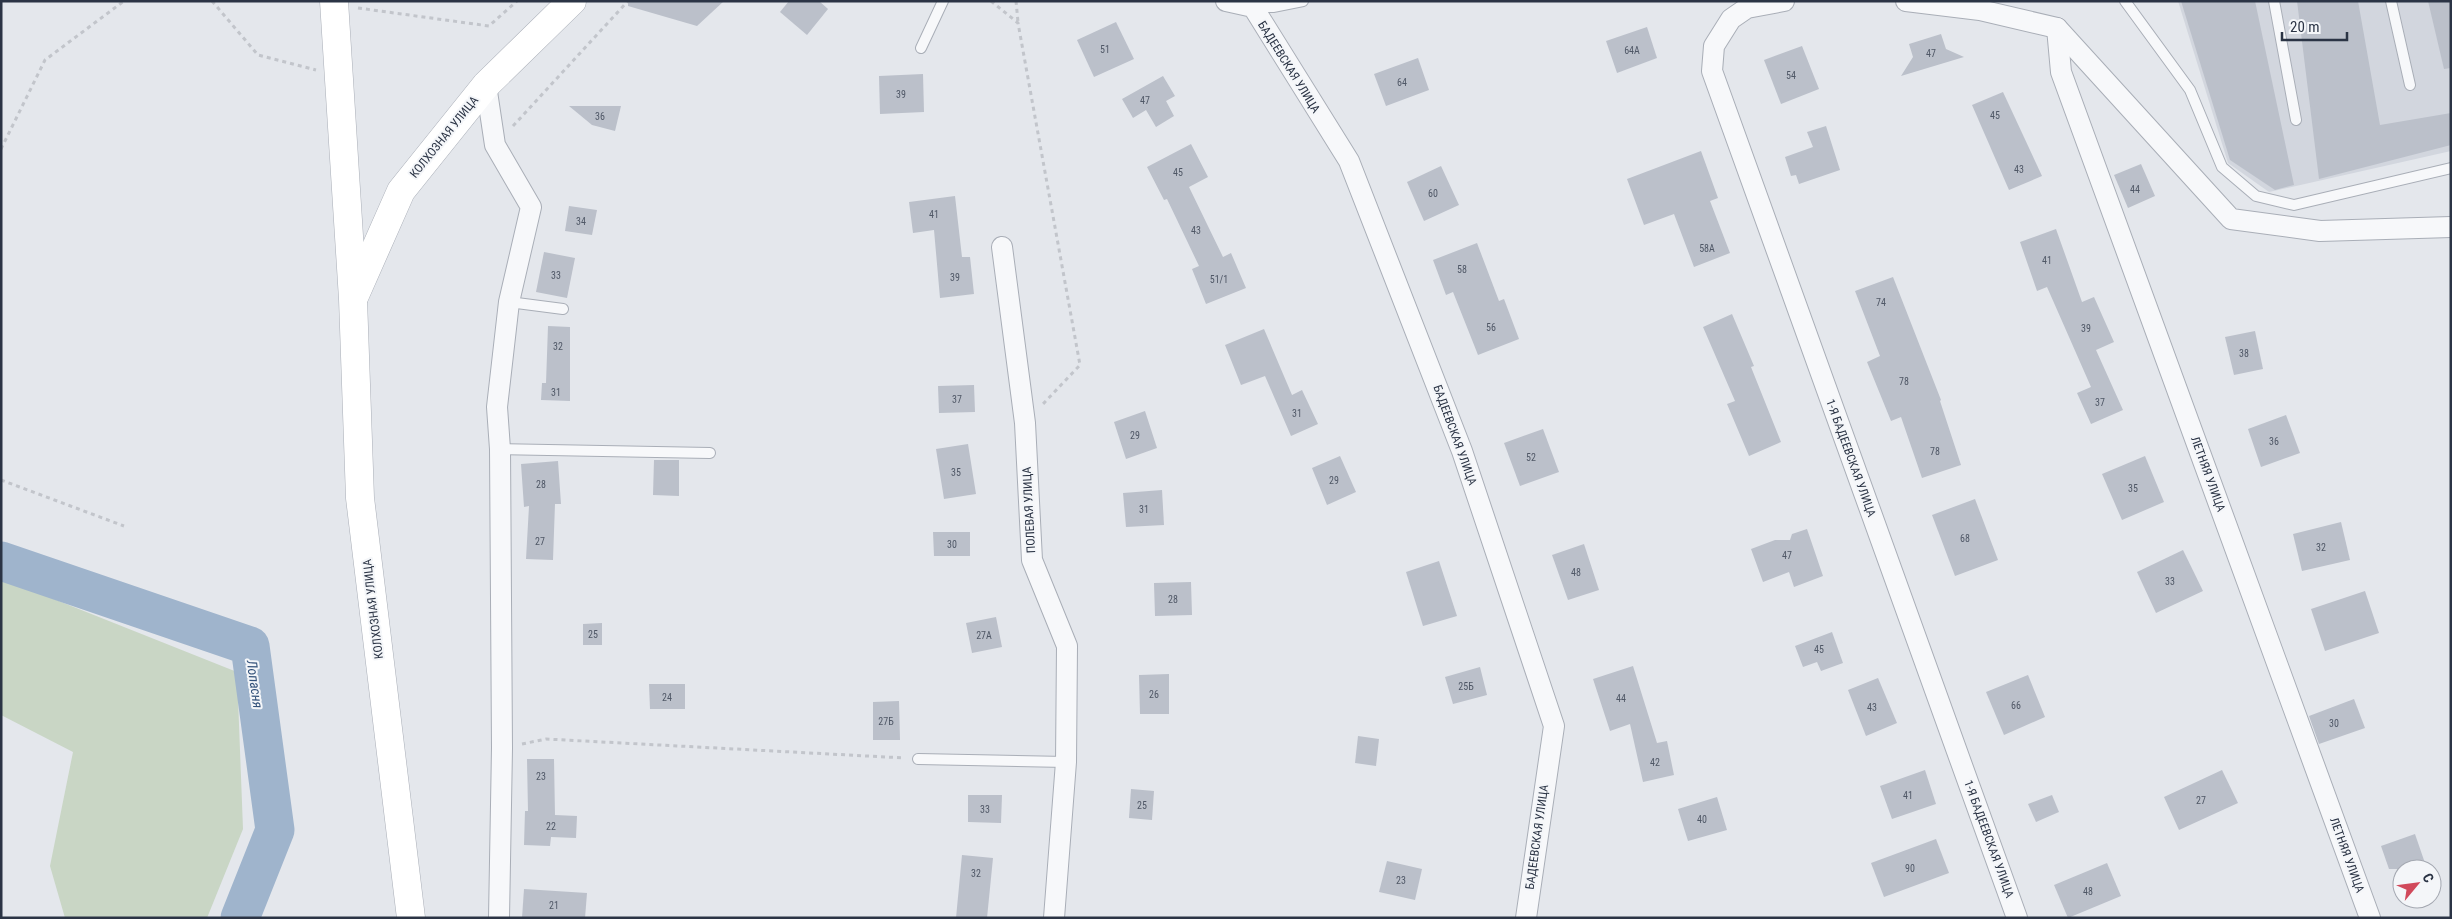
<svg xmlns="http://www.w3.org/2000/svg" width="2452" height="919" viewBox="0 0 2452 919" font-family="'Roboto Condensed',sans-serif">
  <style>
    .built { fill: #d2d6de }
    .green { fill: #c9d6c5 }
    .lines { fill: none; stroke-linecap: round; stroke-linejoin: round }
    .river { stroke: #9fb4cc; stroke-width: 39 }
    .building { fill: #bbc0ca }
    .lane-casing { stroke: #a9aeb7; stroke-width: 12 }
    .street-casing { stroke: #a9aeb7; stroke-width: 22 }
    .secondary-casing { stroke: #a9aeb7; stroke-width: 29 }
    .path { stroke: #c2c5cb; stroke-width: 3; stroke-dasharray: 4 4; stroke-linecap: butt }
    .lane { stroke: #f7f8fa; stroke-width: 10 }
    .street { stroke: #f7f8fa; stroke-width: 20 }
    .secondary { stroke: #fff; stroke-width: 28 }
    .labels { text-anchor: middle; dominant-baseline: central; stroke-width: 4; stroke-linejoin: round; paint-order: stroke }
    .number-label { font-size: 10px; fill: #4f5766 }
    .street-label { font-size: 12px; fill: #2b3445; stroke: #f4f6f9 }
    .water-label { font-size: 14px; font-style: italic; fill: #34527a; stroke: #f4f6f9 }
  </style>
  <rect width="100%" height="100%" fill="#e4e7ec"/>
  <path class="built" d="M2178 1H2451V151L2269 192 2228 163Z"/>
  <path class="green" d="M1 578 237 672 243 829 207 918H65L50 866 73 752 1 715Z"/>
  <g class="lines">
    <path class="river" d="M1 561 250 646 275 830 240 918"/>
  </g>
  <g class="building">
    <path d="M628 1H724L697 26 628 6Z"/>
    <path d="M789 1H819L828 9 807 35 780 12Z"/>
    <path d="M2181 1H2255L2294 185 2275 190 2230 160Z"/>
    <path d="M2297 1H2358L2380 125 2451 113V145L2319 179Z"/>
    <path d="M2428 1H2451V68L2444 69Z"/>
    <path d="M1116 22 1134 59 1094 77 1077 40Z"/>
    <path d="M1647 27 1657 58 1617 73 1606 41Z"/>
    <path d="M1941 34 1946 49 1964 57 1901 76 1913 57 1909 44Z"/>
    <path d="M1802 46 1819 89 1781 104 1764 60Z"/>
    <path d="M1418 58 1429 90 1386 106 1374 74Z"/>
    <path d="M923 74 924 112 880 114 879 76Z"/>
    <path d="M1163 76 1175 96 1166 101 1174 116 1156 127 1146 110 1133 118 1122 99Z"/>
    <path d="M2003 92 2042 176 2009 190 1972 105Z"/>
    <path d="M569 106H621L615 131 592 125Z"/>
    <path d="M1826 126 1840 170 1799 184 1796 175 1791 176 1785 157 1813 147 1807 132Z"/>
    <path d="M1191 144 1208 177 1189 187 1223 257 1231 253 1246 288 1206 304 1192 269 1199 266 1167 199 1164 200 1147 167Z"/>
    <path d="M1701 151 1718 198 1710 201 1730 253 1694 267 1674 214 1644 225 1627 179Z"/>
    <path d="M2141 164 2155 196 2128 208 2114 175Z"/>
    <path d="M1441 166 1459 205 1424 221 1407 182Z"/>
    <path d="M955 196 962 257H970L974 294 940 298 934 230 913 233 909 202Z"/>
    <path d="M569 206 597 210 592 235 565 231Z"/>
    <path d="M2056 229 2082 302 2094 297 2114 342 2096 350 2123 410 2091 424 2077 393 2091 387 2047 287 2037 291 2020 242Z"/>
    <path d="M1477 243 1499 301 1504 299 1519 339 1478 355 1453 292 1446 295 1433 260Z"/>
    <path d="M544 252 575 258 567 298 536 292Z"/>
    <path d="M1893 277 1941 400 1940 401 1961 465 1922 478 1901 417 1891 421 1867 362 1880 356 1855 291Z"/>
    <path d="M1732 314 1754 366 1751 367 1781 442 1749 456 1727 404 1735 401 1703 327Z"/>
    <path d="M548 326 570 327V401L541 400 542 383H546Z"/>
    <path d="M1264 329 1292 395 1302 390 1318 424 1291 436 1265 376 1241 385 1225 345Z"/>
    <path d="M2255 331 2263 369 2234 375 2225 337Z"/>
    <path d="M974 385 975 412 939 413 938 386Z"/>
    <path d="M1145 411 1157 448 1126 459 1114 422Z"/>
    <path d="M2286 415 2300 453 2261 467 2248 429Z"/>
    <path d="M1543 429 1559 472 1520 486 1504 443Z"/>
    <path d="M968 444 976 494 944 499 936 449Z"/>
    <path d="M1340 456 1356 492 1327 505 1312 468Z"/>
    <path d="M2145 456 2164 502 2122 520 2102 474Z"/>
    <path d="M654 460H679V496L653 495Z"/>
    <path d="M558 461 561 504H555L553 560 526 559 529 506 524 507 521 464Z"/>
    <path d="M1162 490 1164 525 1126 527 1123 493Z"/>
    <path d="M1975 499 1998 560 1955 576 1932 515Z"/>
    <path d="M2341 522 2350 560 2302 571 2293 534Z"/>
    <path d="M1807 529 1823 576 1794 587 1789 572 1763 582 1751 549 1775 540H1790L1792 534Z"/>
    <path d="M933 532H970V556H934Z"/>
    <path d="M1584 544 1599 590 1568 600 1552 555Z"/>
    <path d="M2183 550 2203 591 2156 613 2137 572Z"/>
    <path d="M1439 561 1457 616 1423 626 1406 572Z"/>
    <path d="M1191 582 1192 615 1155 616 1154 583Z"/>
    <path d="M2365 591 2379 633 2325 651 2311 609Z"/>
    <path d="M996 617 1002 647 972 653 966 623Z"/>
    <path d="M602 623V645H583V624Z"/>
    <path d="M1832 632 1843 663 1821 671 1817 662 1803 667 1795 646Z"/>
    <path d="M1633 666 1657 743 1667 741 1674 775 1643 782 1630 724 1610 731 1593 679Z"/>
    <path d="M1480 667 1487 695 1453 704 1445 677Z"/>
    <path d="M1169 674V714H1140L1139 675Z"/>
    <path d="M2028 675 2045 717 2004 735 1986 692Z"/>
    <path d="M1878 678 1897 723 1866 736 1848 690Z"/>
    <path d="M649 684H685V709H650Z"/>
    <path d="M2354 699 2365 728 2319 744 2309 716Z"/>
    <path d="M899 701 900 740H873V702Z"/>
    <path d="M1358 736 1379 739 1376 766 1355 763Z"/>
    <path d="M527 759H554L555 815 577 816 576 838 551 837 550 846 524 845 525 811H528Z"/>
    <path d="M1925 770 1936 804 1892 819 1880 786Z"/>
    <path d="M2222 770 2238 803 2179 830 2164 797Z"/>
    <path d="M1131 789 1154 791 1152 820 1129 818Z"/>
    <path d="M968 795H1002L1001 823 968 822Z"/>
    <path d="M2052 795 2059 812 2036 822 2028 804Z"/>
    <path d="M1717 797 1727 830 1688 841 1678 809Z"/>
    <path d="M2415 834 2427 869H2389L2381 846Z"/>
    <path d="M1936 839 1949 873 1884 897 1871 863Z"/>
    <path d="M962 855 993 858 987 918H956Z"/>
    <path d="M1387 861 1422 869 1415 900 1379 892Z"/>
    <path d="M2107 863 2121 896 2068 918 2054 885Z"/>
    <path d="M524 889 587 893 585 918H522Z"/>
  </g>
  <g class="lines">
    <defs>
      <g id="lane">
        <path d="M2125 1 2190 90 2222 167 2256 196 2294 205 2451 168"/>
        <path d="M2274 1 2296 120"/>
        <path d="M2391 1 2410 85"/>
        <path d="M1253 7H1273L1303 1"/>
        <path d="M921 48 943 1"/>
        <path d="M509 302 563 309"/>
        <path d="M500 449 710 453"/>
        <path d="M918 759 1066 762"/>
      </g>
      <g id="street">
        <path d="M1226 1 1253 7 1349 161 1462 451 1554 726 1526 918"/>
        <path d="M1784 1 1747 8 1731 19 1714 46 1712 71 2017 918"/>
        <path d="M1906 1 1980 10 2057 28 2231 219 2320 231 2451 227"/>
        <path d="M2057 28 2061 72 2370 918"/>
        <path d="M486 85 495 145 531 207 509 302 497 407 500 449 502 748 499 918"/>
        <path d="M1002 247 1025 423 1032 560 1067 646 1066 762 1054 918"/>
      </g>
      <g id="secondary">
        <path d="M334 1 353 299 360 498 411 918"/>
        <path d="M355 295 401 191 486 85 572 1"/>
      </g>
    </defs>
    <use href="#lane" class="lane-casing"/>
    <use href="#street" class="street-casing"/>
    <use href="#secondary" class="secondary-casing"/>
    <g class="path">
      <path d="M212 1 258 55 316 70"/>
      <path d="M991 1 1018 23 1080 365 1043 404"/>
      <path d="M1016 1 1018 22"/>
      <path d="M358 8 489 26 517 1"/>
      <path d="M513 126 628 1"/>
      <path d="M1 149 45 60 124 1"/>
      <path d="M1 480 124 526"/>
      <path d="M522 744 546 739 905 758"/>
    </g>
    <use href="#lane" class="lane"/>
    <use href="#street" class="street"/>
    <use href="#secondary" class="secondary"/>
  </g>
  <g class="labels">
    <g class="number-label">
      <text x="1105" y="49">51</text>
      <text x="1632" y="50">64А</text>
      <text x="1931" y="53">47</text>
      <text x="1791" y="75">54</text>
      <text x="1402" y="82">64</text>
      <text x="901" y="94">39</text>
      <text x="1145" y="100">47</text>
      <text x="1995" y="115">45</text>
      <text x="600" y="116">36</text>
      <text x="2019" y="169">43</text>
      <text x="1178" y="172">45</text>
      <text x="2135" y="189">44</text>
      <text x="1433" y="193">60</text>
      <text x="934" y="214">41</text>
      <text x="581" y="221">34</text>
      <text x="1196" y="230">43</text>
      <text x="1707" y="248">58А</text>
      <text x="2047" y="260">41</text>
      <text x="1462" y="269">58</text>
      <text x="556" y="275">33</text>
      <text x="955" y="277">39</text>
      <text x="1219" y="279">51/1</text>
      <text x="1881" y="302">74</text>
      <text x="1491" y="327">56</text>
      <text x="2086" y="328">39</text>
      <text x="558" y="346">32</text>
      <text x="2244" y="353">38</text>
      <text x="1904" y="381">78</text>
      <text x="556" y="392">31</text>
      <text x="957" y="399">37</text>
      <text x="2100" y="402">37</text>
      <text x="1297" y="413">31</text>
      <text x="1135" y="435">29</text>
      <text x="2274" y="441">36</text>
      <text x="1935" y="451">78</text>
      <text x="1531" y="457">52</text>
      <text x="956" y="472">35</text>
      <text x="1334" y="480">29</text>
      <text x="541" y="484">28</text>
      <text x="2133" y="488">35</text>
      <text x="1144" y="509">31</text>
      <text x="1965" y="538">68</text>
      <text x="540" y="541">27</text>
      <text x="952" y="544">30</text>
      <text x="2321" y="547">32</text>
      <text x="1787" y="555">47</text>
      <text x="1576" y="572">48</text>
      <text x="2170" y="581">33</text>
      <text x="1173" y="599">28</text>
      <text x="593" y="634">25</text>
      <text x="984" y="635">27А</text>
      <text x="1819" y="649">45</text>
      <text x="1466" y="686">25Б</text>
      <text x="1154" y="694">26</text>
      <text x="667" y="697">24</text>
      <text x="1621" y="698">44</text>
      <text x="2016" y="705">66</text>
      <text x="1872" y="707">43</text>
      <text x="886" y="721">27Б</text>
      <text x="2334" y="723">30</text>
      <text x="1655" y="762">42</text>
      <text x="541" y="776">23</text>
      <text x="1908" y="795">41</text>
      <text x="2201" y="800">27</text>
      <text x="1142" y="805">25</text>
      <text x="985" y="809">33</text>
      <text x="1702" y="819">40</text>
      <text x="551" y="826">22</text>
      <text x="1910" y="868">90</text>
      <text x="976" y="873">32</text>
      <text x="1401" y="880">23</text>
      <text x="2088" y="891">48</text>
      <text x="554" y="905">21</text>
    </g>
    <g class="street-label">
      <text transform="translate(1289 67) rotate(58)">БАДЕЕВСКАЯ УЛИЦА</text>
      <text transform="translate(444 137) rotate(-51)">КОЛХОЗНАЯ УЛИЦА</text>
      <text transform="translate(1455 435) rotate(70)">БАДЕЕВСКАЯ УЛИЦА</text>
      <text transform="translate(1851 458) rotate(70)">1-Я БАДЕЕВСКАЯ УЛИЦА</text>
      <text transform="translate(2208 474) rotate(70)">ЛЕТНЯЯ УЛИЦА</text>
      <text transform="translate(1029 510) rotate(-93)">ПОЛЕВАЯ УЛИЦА</text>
      <text transform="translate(373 609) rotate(-97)">КОЛХОЗНАЯ УЛИЦА</text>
      <text transform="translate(1537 837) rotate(-82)">БАДЕЕВСКАЯ УЛИЦА</text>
      <text transform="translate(1989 839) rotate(70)">1-Я БАДЕЕВСКАЯ УЛИЦА</text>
      <text transform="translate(2347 855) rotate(70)">ЛЕТНЯЯ УЛИЦА</text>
    </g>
    <g class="water-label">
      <text transform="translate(255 684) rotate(82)">Лопасня</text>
    </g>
  </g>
  <rect width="2452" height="919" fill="none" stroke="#2b3445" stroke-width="5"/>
  <g transform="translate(2417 884) rotate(61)"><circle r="24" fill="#f4f6f9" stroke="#a4a8b1"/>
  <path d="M0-4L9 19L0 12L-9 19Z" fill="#d1495b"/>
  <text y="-8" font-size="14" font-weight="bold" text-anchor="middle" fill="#2b3445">С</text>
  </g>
  <path d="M2282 32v8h65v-8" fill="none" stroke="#2b3445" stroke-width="2.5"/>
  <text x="2290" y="32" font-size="15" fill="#2b3445" stroke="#f4f6f9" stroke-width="4" paint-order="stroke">20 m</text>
</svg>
